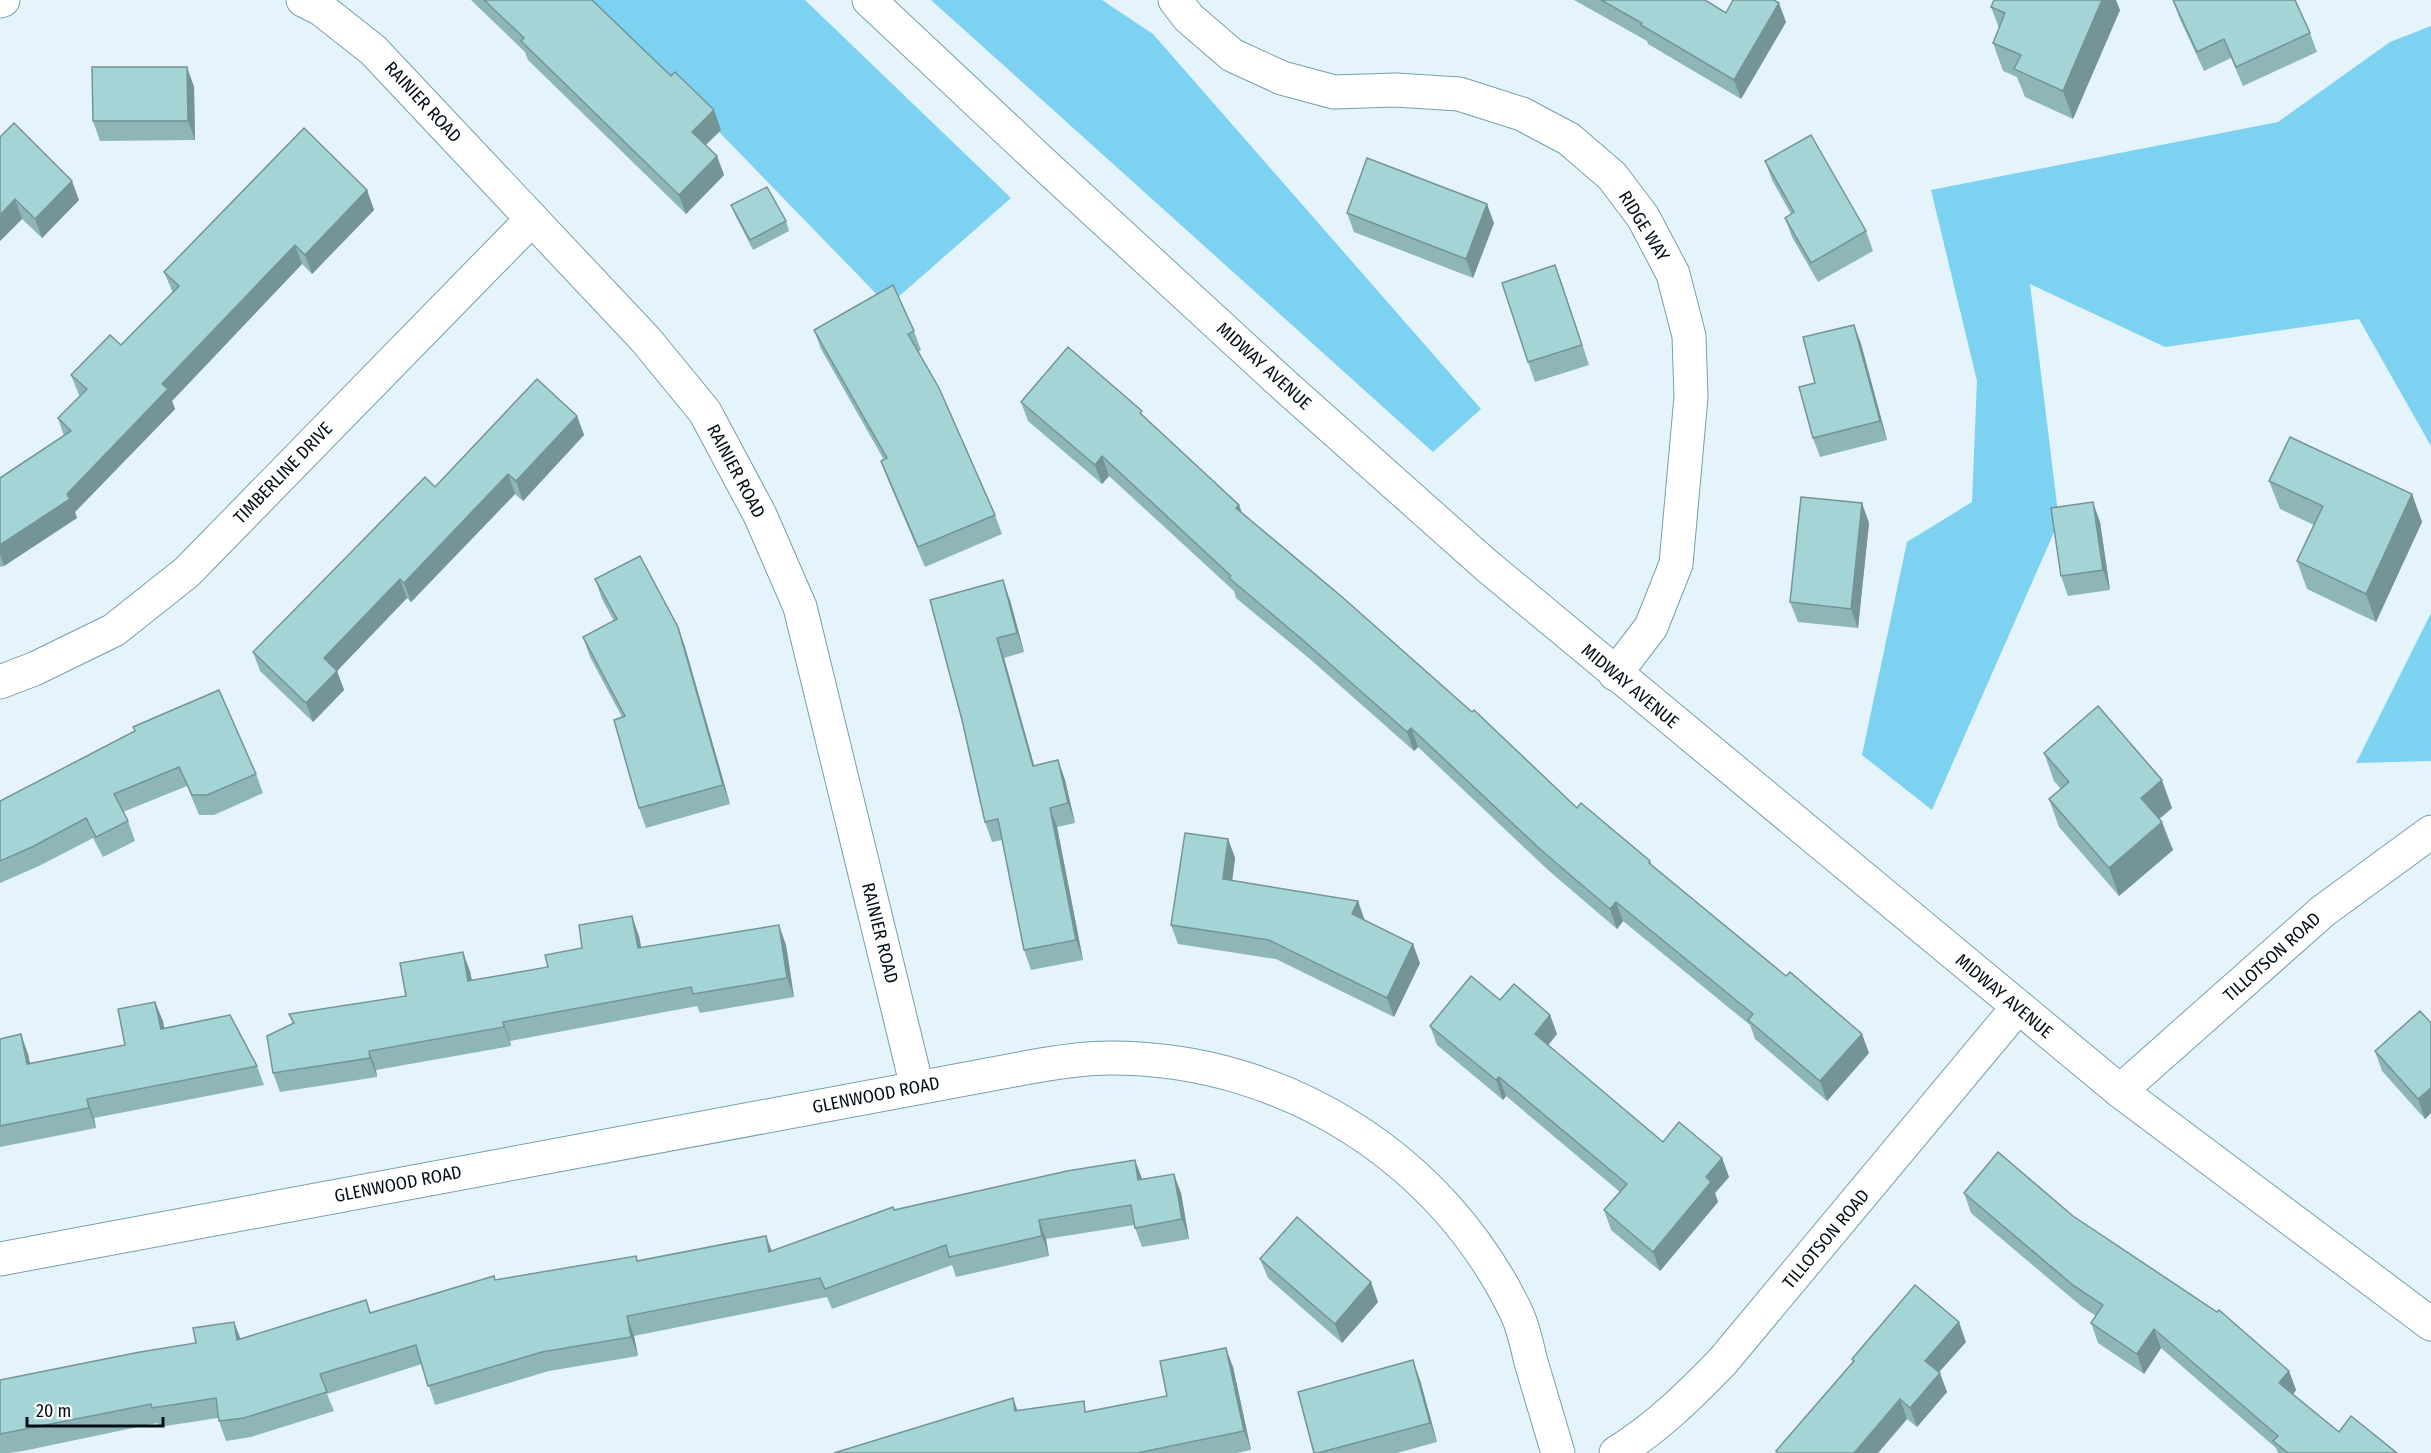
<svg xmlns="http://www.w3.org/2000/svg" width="2431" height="1453" viewBox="0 0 2431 1453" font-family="'Fira Sans Condensed',sans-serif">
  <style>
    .green { fill: #7dd2f1 }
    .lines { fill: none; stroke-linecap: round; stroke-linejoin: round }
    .minor-casing { stroke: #779fae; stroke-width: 35 }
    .secondary-casing { stroke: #779fae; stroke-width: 35 }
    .minor { stroke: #fff; stroke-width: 33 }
    .secondary { stroke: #fff; stroke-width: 33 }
    .wall { fill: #8eb6b8 }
    .shaded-wall { fill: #749496 }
    .building { fill: #a5d4d6; stroke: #749496; stroke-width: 1.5 }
    .labels { text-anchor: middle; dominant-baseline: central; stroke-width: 5; stroke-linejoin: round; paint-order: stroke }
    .street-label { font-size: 18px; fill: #020f15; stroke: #fff }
  </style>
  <rect width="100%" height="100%" fill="#e4f4fa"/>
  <g class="green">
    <path d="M591 0H805L1011 198 888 306Z"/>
    <path d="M931 0H1102L1153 34 1481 409 1433 452Z"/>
    <path d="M2431 26V446L2359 319 2165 347 2030 284 2059 521 1932 810 1862 755 1907 542 1972 502 1977 381 1931 190 2278 122 2390 42Z"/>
    <path d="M2431 613V761L2356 763Z"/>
  </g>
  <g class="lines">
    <defs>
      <g id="minor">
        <path d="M303 0 321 9 373 50 646 340 705 412 760 515 800 607 917 1087"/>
        <path d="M1175 0 1189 18 1232 55 1282 78 1334 92 1396 90 1459 94 1522 114 1569 139 1612 176 1643 217 1673 274 1689 336 1691 397 1676 564 1651 627 1615 674"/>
        <path d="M0 1 3 0"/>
        <path d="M0 682 34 669 114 630 187 572 532 219"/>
        <path d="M2120 1091 2323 911 2431 832"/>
        <path d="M0 1259 1030 1067C1057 1062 1084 1058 1111 1058 1284 1058 1443 1158 1517 1314 1524 1329 1527 1346 1531 1362 1540 1392 1549 1423 1558 1453"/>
        <path d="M1616 1453C1657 1428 1690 1395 1723 1361L2018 1007"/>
      </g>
      <path id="secondary" d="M869 0 1048 168 1284 385 1486 565 2120 1091 2431 1324"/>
    </defs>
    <use href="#minor" class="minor-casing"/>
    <use href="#secondary" class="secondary-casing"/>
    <use href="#minor" class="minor"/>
    <use href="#secondary" class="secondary"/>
  </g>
  <g class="wall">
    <path d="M471 0H592L721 130 706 145 717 156 724 175 686 214 528 60 525 52Z"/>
    <path d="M1574 0H1705L1726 13 1786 22 1741 99 1648 44 1647 41Z"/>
    <path d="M2173 0 2310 33 2317 52 2243 86 2231 58 2204 71 2179 17Z"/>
    <path d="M1991 7 2120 10 2073 119 2025 97 2017 77 2003 71 1993 43 1999 28Z"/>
    <path d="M187 67 194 87 195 140 100 141 93 121Z"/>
    <path d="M0 137 79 200 42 238 22 219 0 241Z"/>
    <path d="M1765 161 1866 231 1873 251 1818 282 1792 237 1785 218 1791 214 1772 180Z"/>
    <path d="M367 190 374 210 312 274 302 264 172 401 175 409 75 512 77 518 4 566 0 567V478L64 436 58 418 80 396 79 395 71 375 121 345 173 293 164 272Z"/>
    <path d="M731 205 786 221 789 231 753 250 735 215Z"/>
    <path d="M1347 213 1494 223 1473 278 1354 232Z"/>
    <path d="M1555 265 1589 365 1535 382 1528 362Z"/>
    <path d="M1854 325 1861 344 1887 440 1820 457 1813 438 1815 383Z"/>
    <path d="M814 330 914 331 921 350 918 352 995 515 1002 534 925 567 888 480 881 461 884 460 821 349Z"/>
    <path d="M1021 402 1143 416 1239 505 1242 513 1577 808 1650 861 1652 865 1869 1053 1827 1101 1755 1039 1750 1025 1623 921 1617 929 1548 870 1418 747 1414 751 1311 660 1236 598 1234 591 1109 476 1102 484 1028 421Z"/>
    <path d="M577 416 584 435 523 501 515 494 411 602 407 598 337 671 344 690 313 722 260 671 253 652 435 487Z"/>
    <path d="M2269 481 2412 494 2422 522 2376 622 2307 589 2297 561 2314 525 2280 509Z"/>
    <path d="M2100 522 2110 590 2068 596 2061 576Z"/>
    <path d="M1869 523 1858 628 1798 622 1790 602Z"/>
    <path d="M595 579 678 627 685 647 730 804 646 828 639 808 622 717 590 657 583 637 614 621 602 599Z"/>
    <path d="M1010 600 1024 652 1004 658 1034 766 1058 760 1065 780 1075 823 1057 827 1083 960 1031 970 1024 950 1002 840 992 842 985 822 962 720Z"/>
    <path d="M134 731 256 774 263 793 214 815H199L187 786 123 812 128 821 135 841 103 857 93 838 39 866 0 883V801Z"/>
    <path d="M2044 753 2172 808 2159 819 2173 850 2119 896 2059 827 2049 799 2061 789 2054 781Z"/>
    <path d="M1228 839 1235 858 1232 881 1358 901 1364 920 1420 963 1394 1017 1276 959 1178 944 1171 925Z"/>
    <path d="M639 936 641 948 786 945 794 997 700 1013 697 1006 510 1041 511 1046 376 1070 377 1077 280 1092 273 1073 293 1024 289 1014 406 996 470 971 472 980 548 967 582 948Z"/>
    <path d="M1500 1000 1550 1015 1557 1034 1548 1045 1663 1142 1722 1158 1729 1177 1715 1193 1718 1202 1660 1271 1611 1230 1604 1210 1620 1192 1506 1096 1503 1100 1437 1045 1430 1026Z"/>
    <path d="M155 1002 164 1028 257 1066 264 1085 94 1118 96 1128 0 1147V1039L28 1054 30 1064 125 1045Z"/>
    <path d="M2431 1023V1113L2425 1119 2382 1071 2375 1051Z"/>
    <path d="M1135 1160 1142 1179 1181 1193 1189 1239 1142 1247 1134 1225 1046 1239 1049 1256 956 1277 952 1265 832 1309 827 1297 634 1336 638 1356 549 1371 435 1405 422 1364 327 1394 334 1411 251 1437 226 1441 218 1418 159 1427 157 1423 23 1451 9 1453H0V1380L196 1343 234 1322 241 1339 366 1300 371 1313 495 1280 638 1261 766 1236 772 1251 894 1210Z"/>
    <path d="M1964 1193 2073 1216 2289 1371 2296 1390 2293 1395 2339 1432 2397 1453H2278L2276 1448 2161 1348 2144 1374 2098 1343 2091 1323 2096 1316 2081 1306 1971 1213Z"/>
    <path d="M1260 1259 1378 1302 1342 1343 1268 1278Z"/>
    <path d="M1966 1342 1939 1372 1947 1392 1917 1427 1907 1419 1878 1453H1777L1776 1451 1853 1362 1852 1359Z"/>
    <path d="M1233 1367 1251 1450 1237 1453H834L1013 1398 1017 1411 1088 1412 1167 1396Z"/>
    <path d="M1420 1380 1437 1442 1397 1453H1314Z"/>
  </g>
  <g class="shaded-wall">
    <path d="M2102 0H2116L2120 10 2073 119 2063 91Z"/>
    <path d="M1779 3 1786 22 1741 99 1734 80Z"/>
    <path d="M187 67 194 87 195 140 188 121Z"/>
    <path d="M714 110 721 130 699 151 692 132Z"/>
    <path d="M717 156 724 175 686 214 679 195Z"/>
    <path d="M72 181 79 200 42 238 35 219Z"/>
    <path d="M367 190 374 210 312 274 305 255Z"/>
    <path d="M15 199 22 219 0 241V215Z"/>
    <path d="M1487 204 1494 223 1473 278 1466 259Z"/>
    <path d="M295 245 302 264 172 401 175 409 75 512 77 518 4 566 0 554V545L67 494 162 384Z"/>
    <path d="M1555 265 1562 284 1589 365 1582 345Z"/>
    <path d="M1854 325 1861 344 1887 440 1880 421Z"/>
    <path d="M577 416 584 435 523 501 516 481Z"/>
    <path d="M1102 456 1109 476 1102 484 1095 465Z"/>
    <path d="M508 474 515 494 411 602 404 583Z"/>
    <path d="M2412 494 2422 522 2376 622 2366 594Z"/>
    <path d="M2093 502 2100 522 2110 590 2103 570Z"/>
    <path d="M1862 503 1869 523 1858 628 1851 609Z"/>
    <path d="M1239 505 1246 524 1236 508Z"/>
    <path d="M400 579 407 598 337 671 344 690 313 722 306 703 324 658Z"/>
    <path d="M1003 580 1010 600 1024 652 1017 633Z"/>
    <path d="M678 627 685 647 730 804 723 785Z"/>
    <path d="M997 638 1004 658 1040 786 1033 766Z"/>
    <path d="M1411 728 1418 747 1414 751 1407 732Z"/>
    <path d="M1058 760 1065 780 1075 823 1068 803Z"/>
    <path d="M2162 780 2172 808 2151 826 2141 798Z"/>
    <path d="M1050 808 1057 827 1083 960 1076 940Z"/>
    <path d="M2162 822 2173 850 2119 896 2109 868Z"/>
    <path d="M1228 839 1235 858 1230 898 1223 879Z"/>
    <path d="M1358 901 1365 921 1352 914Z"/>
    <path d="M1616 902 1623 921 1617 929 1610 909Z"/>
    <path d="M632 916 639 936 645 967 638 948Z"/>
    <path d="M779 925 786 945 794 997 787 978Z"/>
    <path d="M1413 944 1420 963 1394 1017 1387 998Z"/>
    <path d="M463 952 470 971 475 1000 468 981Z"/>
    <path d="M155 1002 163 1021 168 1048 161 1029Z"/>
    <path d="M1550 1015 1557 1034 1542 1053 1535 1034Z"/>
    <path d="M503 1022 510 1041 511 1046 504 1027Z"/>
    <path d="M21 1034 28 1054 34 1084 27 1064Z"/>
    <path d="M1862 1034 1869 1053 1827 1101 1820 1081Z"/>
    <path d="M369 1051 376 1070 377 1077 370 1058Z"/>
    <path d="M1499 1077 1506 1096 1503 1100 1496 1080Z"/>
    <path d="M2431 1088V1113L2425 1119 2418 1099Z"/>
    <path d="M87 1099 94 1118 96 1128 89 1108Z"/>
    <path d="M1722 1158 1729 1177 1715 1193 1718 1202 1660 1271 1653 1252 1706 1177Z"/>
    <path d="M1135 1160 1142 1179 1138 1180Z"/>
    <path d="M1174 1174 1181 1193 1189 1239 1182 1219Z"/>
    <path d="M1039 1220 1046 1239 1049 1256 1042 1236Z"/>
    <path d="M766 1236 773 1255 769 1252Z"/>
    <path d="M1371 1282 1378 1302 1342 1343 1335 1324Z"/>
    <path d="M627 1316 634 1336 638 1356 631 1337Z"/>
    <path d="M234 1322 241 1341 237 1340Z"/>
    <path d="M1959 1322 1966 1342 1932 1380 1925 1361Z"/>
    <path d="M2154 1329 2161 1348 2144 1374 2137 1354Z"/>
    <path d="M1226 1348 1233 1367 1251 1450 1244 1431Z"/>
    <path d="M1413 1360 1420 1380 1437 1442 1430 1423Z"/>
    <path d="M2289 1371 2296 1390 2286 1403 2279 1383Z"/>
    <path d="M1940 1373 1947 1392 1917 1427 1910 1408Z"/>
    <path d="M1013 1398 1020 1417 1015 1411Z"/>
    <path d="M1900 1399 1907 1419 1878 1453H1854Z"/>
  </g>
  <g class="building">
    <path d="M484 0H592L671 76 675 72 714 110 692 132 717 156 679 195 521 41 524 38Z"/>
    <path d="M1601 0H1705L1726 13 1733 0H1774L1779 3 1734 80 1641 25 1642 23Z"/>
    <path d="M1994 0H2102L2063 91 2014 69 2021 55 1993 43 2005 13 1991 7Z"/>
    <path d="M2173 0H2295L2310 33 2236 67 2224 39 2197 52Z"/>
    <path d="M92 67H187L188 121H93Z"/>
    <path d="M14 123 72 181 35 219 15 199 0 215V137Z"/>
    <path d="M304 128 367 190 305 255 295 245 162 384 168 389 67 494 70 499 0 545V478L71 431 58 418 87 389 71 375 110 335 121 345 179 286 164 272Z"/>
    <path d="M1811 135 1866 231 1811 263 1785 218 1794 212 1765 161Z"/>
    <path d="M1367 158 1487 204 1466 259 1347 213Z"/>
    <path d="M767 187 786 221 750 240 731 205Z"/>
    <path d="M1555 265 1582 345 1528 362 1502 283Z"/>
    <path d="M893 285 914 331 908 334 939 388 995 515 918 547 881 461 887 458 814 330Z"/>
    <path d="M1854 325 1880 421 1813 438 1799 387 1815 383 1803 337Z"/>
    <path d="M1068 347 1142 411 1140 413 1239 505 1236 508 1341 596 1472 712 1474 710 1577 808 1581 803 1650 861 1649 863 1786 976 1790 972 1862 1034 1820 1081 1748 1020 1753 1014 1616 902 1610 909 1541 850 1411 728 1407 732 1304 641 1229 578 1231 576 1102 456 1095 465 1021 402Z"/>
    <path d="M537 379 577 416 516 481 508 474 404 583 400 579 324 658 337 671 306 703 253 652 425 477 435 487Z"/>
    <path d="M2290 437 2412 494 2366 594 2297 561 2323 506 2269 481Z"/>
    <path d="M1801 497 1862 503 1851 609 1790 602Z"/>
    <path d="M2093 502 2103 570 2061 576 2051 508Z"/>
    <path d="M640 556 678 627 723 785 639 808 614 720 625 716 583 637 617 619 595 579Z"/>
    <path d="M1003 580 1017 633 997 638 1033 766 1058 760 1068 803 1050 808 1076 940 1024 950 998 819 985 822 962 720 930 600Z"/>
    <path d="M219 690 256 774 207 795H192L179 767 114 794 128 821 96 837 86 818 32 847 0 861V801L135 731 133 727Z"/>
    <path d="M2098 706 2162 780 2141 798 2162 822 2109 868 2049 799 2069 782 2044 753Z"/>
    <path d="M1185 833 1228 839 1223 879 1358 901 1352 914 1413 944 1387 998 1269 940 1171 925Z"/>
    <path d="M632 916 638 948 779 925 787 978 693 994 691 987 503 1022 504 1027 369 1051 370 1058 273 1073 267 1036 294 1023 289 1014 406 996 400 963 463 952 468 981 548 967 545 955 582 948 579 925Z"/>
    <path d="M1471 976 1500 1000 1514 984 1550 1015 1535 1034 1663 1142 1679 1122 1722 1158 1706 1177 1711 1182 1653 1252 1604 1210 1627 1184 1499 1077 1496 1080 1430 1026Z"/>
    <path d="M155 1002 161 1029 230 1015 257 1066 87 1099 89 1108 0 1126V1039L21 1034 27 1064 125 1045 118 1009Z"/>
    <path d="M2420 1011 2431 1023V1088L2418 1099 2375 1051Z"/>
    <path d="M1998 1152 2073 1216 2217 1312 2219 1310 2289 1371 2279 1383 2339 1432 2351 1416 2397 1453H2288L2273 1441 2278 1436 2154 1329 2137 1354 2091 1323 2103 1305 2074 1286 1964 1193Z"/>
    <path d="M1135 1160 1138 1180 1174 1174 1182 1219 1135 1228 1131 1205 1039 1220 1042 1236 949 1257 946 1245 825 1289 820 1278 627 1316 631 1337 542 1352 428 1386 416 1345 320 1374 327 1392 244 1418 219 1421 216 1398 152 1408 151 1404 0 1434V1380L140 1352 196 1343 193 1328 234 1322 237 1340 366 1300 370 1313 494 1276 495 1280 636 1256 637 1261 766 1236 769 1252 893 1207 894 1210 1067 1171Z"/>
    <path d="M1297 1217 1371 1282 1335 1324 1260 1259Z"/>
    <path d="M1915 1285 1959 1322 1925 1361 1940 1373 1910 1408 1900 1399 1854 1453H1779L1776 1451 1854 1361 1852 1359Z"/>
    <path d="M1226 1348 1244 1431 1137 1453H834L1013 1398 1015 1411 1084 1401 1085 1412 1167 1396 1160 1361Z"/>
    <path d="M1413 1360 1430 1423 1318 1453H1314L1298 1392Z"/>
  </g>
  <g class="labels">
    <g class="street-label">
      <text transform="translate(423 102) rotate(47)">RAINIER ROAD</text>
      <text transform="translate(1644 226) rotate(58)">RIDGE WAY</text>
      <text transform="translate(1264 366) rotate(42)">MIDWAY AVENUE</text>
      <text transform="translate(736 471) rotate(62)">RAINIER ROAD</text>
      <text transform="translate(283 473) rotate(-46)">TIMBERLINE DRIVE</text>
      <text transform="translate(1630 686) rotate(40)">MIDWAY AVENUE</text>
      <text transform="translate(880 933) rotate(76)">RAINIER ROAD</text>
      <text transform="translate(2272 957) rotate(-42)">TILLOTSON ROAD</text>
      <text transform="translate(2004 996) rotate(40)">MIDWAY AVENUE</text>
      <text transform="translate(876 1095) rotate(-11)">GLENWOOD ROAD</text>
      <text transform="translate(398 1184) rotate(-11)">GLENWOOD ROAD</text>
      <text transform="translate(1826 1239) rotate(-50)">TILLOTSON ROAD</text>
    </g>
  </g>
  <path d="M27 1417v9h136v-9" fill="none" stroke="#020f15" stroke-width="3"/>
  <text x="36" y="1417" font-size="18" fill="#020f15" stroke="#ffffff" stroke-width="4.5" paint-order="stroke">20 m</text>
</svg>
